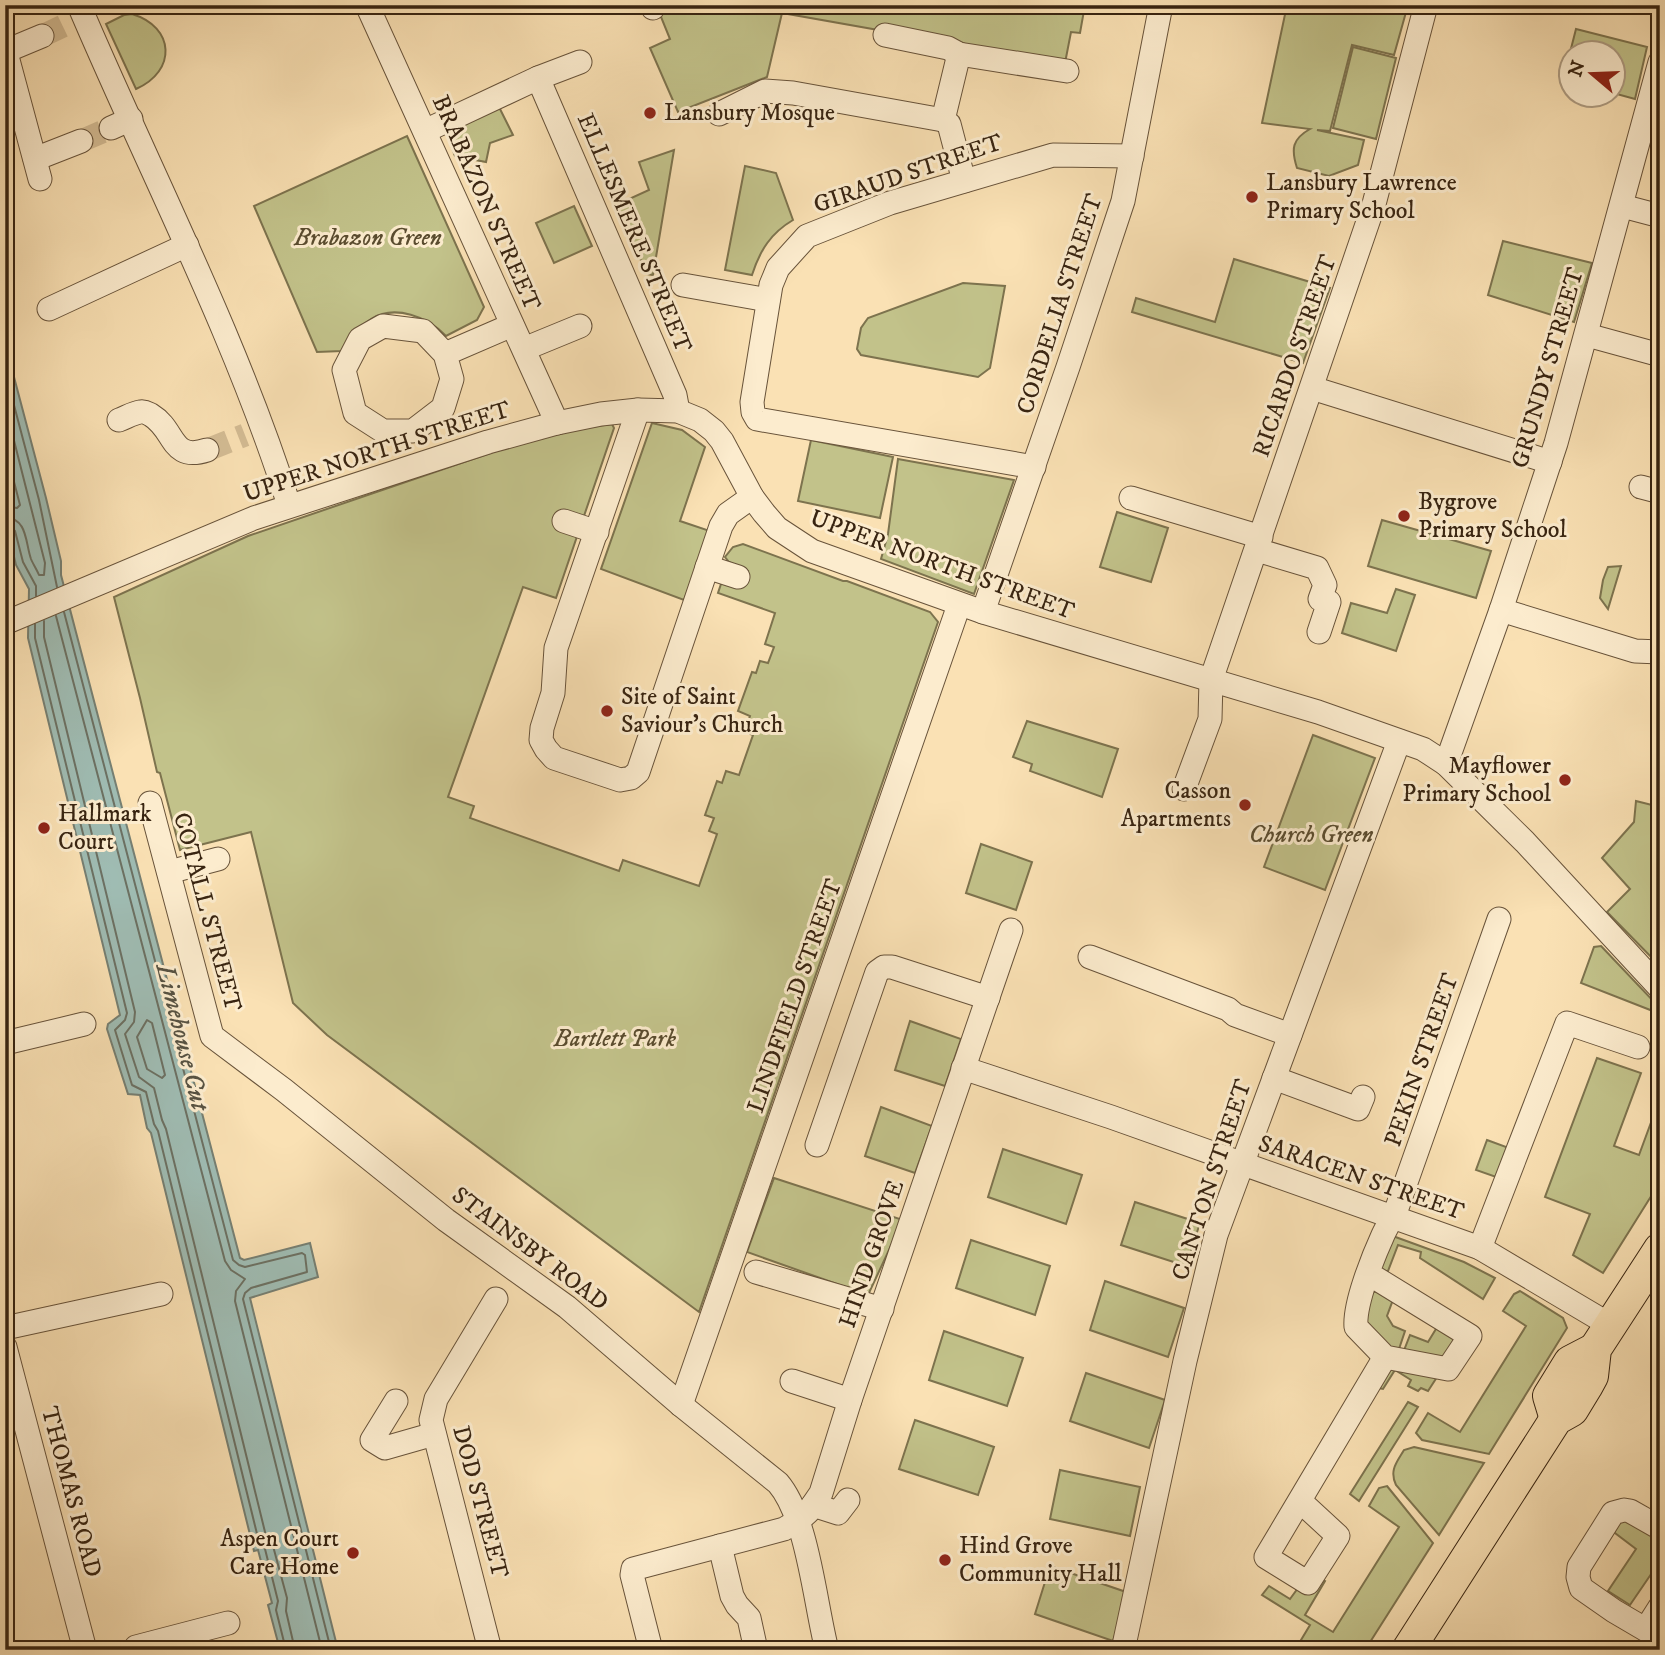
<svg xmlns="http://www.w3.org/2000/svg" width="1665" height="1655" viewBox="0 0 1665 1655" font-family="'IM FELL DW Pica',serif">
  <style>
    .green { fill: #c2c28a; stroke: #7d734e; stroke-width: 2 }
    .water { fill: #9fbcb3; stroke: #767f72; stroke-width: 2 }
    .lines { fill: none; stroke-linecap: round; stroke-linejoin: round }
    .shore { stroke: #6c7062; stroke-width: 2 }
    .minor-tunnel { stroke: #d3bb93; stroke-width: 23; stroke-dasharray: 23 11; stroke-linecap: butt }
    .minor-casing { stroke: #68533a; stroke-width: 25 }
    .highway-casing { stroke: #382411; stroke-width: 34 }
    .minor { stroke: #fcecce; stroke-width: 23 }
    .highway { stroke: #fae1b4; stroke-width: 32 }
    .poi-dot { fill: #8f2418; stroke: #fcecce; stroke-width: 2.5 }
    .labels { text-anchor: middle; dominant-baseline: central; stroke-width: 6; stroke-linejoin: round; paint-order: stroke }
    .poi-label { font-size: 24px; fill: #382411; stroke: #fcecce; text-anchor: start }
    .street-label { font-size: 24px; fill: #382411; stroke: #fcecce }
    .park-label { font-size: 24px; font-style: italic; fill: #5a4c2f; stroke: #fcecce }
    .water-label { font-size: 26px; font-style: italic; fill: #575242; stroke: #fcecce }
  </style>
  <rect width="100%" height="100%" fill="#fae1b4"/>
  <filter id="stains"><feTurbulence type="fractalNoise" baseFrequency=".00286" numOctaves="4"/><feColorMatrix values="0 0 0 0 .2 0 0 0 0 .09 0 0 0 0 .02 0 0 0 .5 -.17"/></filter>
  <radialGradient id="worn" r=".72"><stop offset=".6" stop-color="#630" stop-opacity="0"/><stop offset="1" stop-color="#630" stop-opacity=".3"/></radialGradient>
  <g class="green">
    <path d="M674 5H1085L1080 33 1071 32 1065 63 782 13 767 77 678 112 650 48 670 39 659 12Z"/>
    <path d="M1287 5H1408L1394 55 1352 45 1330 131 1317 130 1364 140 1358 165 1329 176 1297 168C1291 149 1292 139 1310 129L1262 123Z"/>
    <path d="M132 14C175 27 177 71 136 89L106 24 124 15Z"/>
    <path d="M1576 29 1647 47 1635 99 1613 93 1612 52H1570V82L1563 80Z"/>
    <path d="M1353 47 1396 58 1376 139 1333 128Z"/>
    <path d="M499 107 513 135 490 143 486 162 455 156 449 140 454 129Z"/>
    <path d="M407 136 484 307 477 320 446 336C428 317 395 304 371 319 359 326 351 340 342 351L317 352 254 206Z"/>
    <path d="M674 150 653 275 647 274 616 205 649 190 639 162Z"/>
    <path d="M745 166 776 173 793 220C771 233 760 250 752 275L725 270Z"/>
    <path d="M574 206 592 246 554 263 536 223Z"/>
    <path d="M1503 241 1592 263 1574 322 1488 295Z"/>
    <path d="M1234 259 1330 288 1303 363 1132 312 1136 298 1215 322Z"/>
    <path d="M963 283 1005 286 990 368 978 377 861 355 857 349 861 328 868 318Z"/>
    <path d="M652 423 682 430 705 447 680 521 710 531 684 600 601 569Z"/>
    <path d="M612 424 614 428 556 598 523 587 448 797 474 806 470 818 619 871 623 860 699 886 717 834 709 831 714 818 705 815 717 781 722 783 726 771 739 775 753 735 745 732 750 716 738 711 752 672 756 673 760 661 768 663 774 647 765 644 775 613 718 593 722 581 742 587 748 571 729 562 725 557 733 547 743 544 843 581H847L930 612 938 622 699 1312 327 1035 293 1003 251 832 180 850 160 773 157 772 140 698 114 597 248 536 508 447 569 430Z"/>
    <path d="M811 440 893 457 880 518 798 501Z"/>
    <path d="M898 459 1014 480 974 594 881 559 888 534Z"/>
    <path d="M1117 512 1168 528 1151 582 1100 567Z"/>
    <path d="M1382 520 1491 551 1476 598 1368 566Z"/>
    <path d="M1621 566 1608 609 1600 598 1603 580 1608 567Z"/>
    <path d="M1396 589 1415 595 1396 651 1342 633 1351 603 1387 613Z"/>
    <path d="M1027 721 1118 749 1102 797 1030 771 1032 764 1013 757Z"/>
    <path d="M1313 735 1375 758 1325 890 1264 867Z"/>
    <path d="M1636 801 1660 807V966L1607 912 1630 889 1602 858 1634 822Z"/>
    <path d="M981 844 1032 862 1016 910 966 893Z"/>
    <path d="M1601 946 1659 1007 1658 1013 1581 983 1594 947Z"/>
    <path d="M910 1021 961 1039 945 1086 895 1070Z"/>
    <path d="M1597 1058 1641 1073 1614 1146 1639 1155 1660 1098V1182L1603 1273 1573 1255 1590 1214 1545 1197Z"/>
    <path d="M881 1107 932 1126 915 1173 865 1156Z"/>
    <path d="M1487 1140 1509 1148 1499 1178 1476 1170Z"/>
    <path d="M1003 1149 1082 1175 1066 1224 988 1197Z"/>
    <path d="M774 1178 903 1220 868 1295 747 1252Z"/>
    <path d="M1135 1202 1200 1223 1186 1266 1121 1245Z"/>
    <path d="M1390 1235 1464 1262 1495 1278 1483 1299 1420 1258 1421 1252 1398 1245 1388 1271H1378Z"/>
    <path d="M971 1240 1050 1266 1035 1315 956 1288Z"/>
    <path d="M1105 1281 1184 1308 1168 1357 1090 1330Z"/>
    <path d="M1377 1291 1394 1297 1387 1316 1393 1326 1405 1331 1399 1349 1384 1347 1366 1322 1371 1293Z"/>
    <path d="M1520 1291 1563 1318 1567 1328 1489 1454 1422 1440 1416 1433 1428 1413 1460 1432 1526 1326 1503 1311 1514 1294Z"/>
    <path d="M1439 1324 1455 1338 1446 1357 1403 1353 1410 1335 1428 1342Z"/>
    <path d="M944 1331 1023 1358 1007 1406 929 1380Z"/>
    <path d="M1388 1366 1439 1374 1428 1391 1421 1388 1418 1391 1408 1386 1411 1380 1395 1370 1383 1389 1378 1388Z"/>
    <path d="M1086 1373 1165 1400 1149 1448 1070 1421Z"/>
    <path d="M1408 1402 1418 1407 1359 1501 1350 1494Z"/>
    <path d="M915 1420 994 1447 978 1495 899 1469Z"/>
    <path d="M1414 1447 1484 1463 1439 1535 1396 1485C1389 1470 1397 1462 1404 1450Z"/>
    <path d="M1060 1470 1140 1487 1130 1536 1050 1519Z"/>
    <path d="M1387 1486 1433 1543 1365 1650H1295L1310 1625 1262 1595 1269 1586 1290 1599 1298 1588 1322 1579 1325 1581 1305 1615 1333 1632 1399 1527 1369 1506 1379 1488Z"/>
    <path d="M1625 1519 1660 1538V1561L1630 1605 1608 1591 1636 1549 1611 1530Z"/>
    <path d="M1050 1566 1129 1593 1113 1641 1035 1614Z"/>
  </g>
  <path class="water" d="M5 343 46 498 61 561V575L240 1258 244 1260 310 1243 318 1277 250 1298 338 1650H280L268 1605 272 1603 258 1550 254 1551 151 1133 147 1128 140 1095 128 1094 107 1029 108 1024 120 1015 28 638 29 589 16 565 5 520Z"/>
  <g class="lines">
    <g class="shore">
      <path d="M5 371 39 500 57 587"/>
      <path d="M5 405 45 563 44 575H39C37 570 33 564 31 559 25 542 28 519 5 517"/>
      <path d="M5 447 20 505 17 508 5 506"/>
      <path d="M5 526 11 527 15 531 23 562 36 586V596"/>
      <path d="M64 612 233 1260 239 1265 245 1267 302 1253 305 1255 307 1272 251 1288 245 1293 243 1299 331 1650"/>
      <path d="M56 616 225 1261 231 1270 245 1279 236 1291 235 1301 322 1650"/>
      <path d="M44 621V637L135 1012 134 1022 125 1034 139 1077 154 1088 162 1120 166 1129 266 1536 273 1546 287 1598 286 1611 295 1650"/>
      <path d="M35 624V638L127 1013 125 1020 115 1030 132 1085 146 1092 154 1124 158 1131 259 1542 265 1549 278 1601 276 1610 286 1650"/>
      <path d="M147 1020 152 1023 165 1075 162 1078 147 1069 137 1037Z"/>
    </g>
    <g class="minor-tunnel">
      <path d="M42 36 65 25"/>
      <path d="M81 141 111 128"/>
      <path d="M207 450 245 435"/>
    </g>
    <defs>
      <g id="minor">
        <path d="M79 5C150 172 234 332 289 505"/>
        <path d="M367 5 557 423"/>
        <path d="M652 5 653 8"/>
        <path d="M885 35 948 48 959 54 1067 71"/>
        <path d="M5 49 40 179"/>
        <path d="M6 51 42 36"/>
        <path d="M538 78 675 395 678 411"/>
        <path d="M719 114 765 91 793 93 943 120 949 124 964 181"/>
        <path d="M943 120 959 54"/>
        <path d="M111 128 131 119"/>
        <path d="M425 131 538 78 580 62"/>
        <path d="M35 159 81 141"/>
        <path d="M1622 206 1660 216"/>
        <path d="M683 285 768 300"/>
        <path d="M49 309 187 245"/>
        <path d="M1587 335 1660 355"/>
        <path d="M524 349 580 326"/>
        <path d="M445 354 452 379 443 408 413 431H383L355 413 344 370 360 339 383 326 423 331 445 354 512 325"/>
        <path d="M1312 388 1550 462"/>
        <path d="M638 410 556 648 553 693 542 728 541 740 546 749 554 758 620 780 631 778 638 772 721 526 728 514 752 497"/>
        <path d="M119 420C125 418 133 413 140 412 145 411 147 413 151 415 176 430 170 462 207 450"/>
        <path d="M1034 467 757 419 753 412 752 402 771 285 778 268 807 236 890 203 1053 155 1132 156"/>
        <path d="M1641 487 1660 492"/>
        <path d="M1131 498 1261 537"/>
        <path d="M564 521 597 532"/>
        <path d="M1257 550 1317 568 1325 585 1320 599 1329 602 1319 632"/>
        <path d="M707 567 738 577"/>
        <path d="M1501 610 1635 651 1660 652"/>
        <path d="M983 612 1068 367 1123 201 1161 5"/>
        <path d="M5 623 254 518 488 442 557 423 601 414 638 410 678 411 700 420 714 431 722 441 752 497 764 513 777 528 812 551 983 612 1318 712 1423 749 1446 764 1525 842 1660 988"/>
        <path d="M1446 764 1501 610 1556 443 1660 62"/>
        <path d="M1184 789 1210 719 1211 680 1374 204 1426 5"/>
        <path d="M150 803 212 1036 284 1090 446 1220 567 1307 681 1405 778 1483C808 1518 815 1604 827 1650"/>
        <path d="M169 872 218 859"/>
        <path d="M1090 957 1228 1009 1235 1015 1290 1035"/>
        <path d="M5 1043 84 1024"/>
        <path d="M963 1068 1111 1117 1480 1248 1610 1325"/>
        <path d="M1274 1078 1358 1109 1363 1097"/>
        <path d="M817 1145 877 972 884 967H892L988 998"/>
        <path d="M1480 1248 1567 1023 1638 1047"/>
        <path d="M756 1272 882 1309"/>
        <path d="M1369 1274 1470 1336 1448 1369 1385 1357 1356 1327C1354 1304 1373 1257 1383 1235 1388 1224 1394 1216 1398 1205L1499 919"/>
        <path d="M5 1328 161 1294"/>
        <path d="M5 1347 85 1650"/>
        <path d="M792 1381 850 1400"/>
        <path d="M396 1401 372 1440 385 1448 434 1434"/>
        <path d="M681 1405 959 605"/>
        <path d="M1300 1501 1338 1536 1308 1583 1266 1557 1385 1357"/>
        <path d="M813 1505 838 1513 848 1500"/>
        <path d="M1660 1528 1630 1511 1624 1510 1613 1513 1579 1567 1578 1577 1581 1588 1614 1611 1660 1638"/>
        <path d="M720 1546 732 1596 737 1605 749 1618 756 1650"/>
        <path d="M1646 1629 1660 1607"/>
        <path d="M136 1647 228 1623"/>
        <path d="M490 1650 431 1420 436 1399 496 1299"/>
        <path d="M651 1650 632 1575 633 1569 784 1529 798 1521 808 1512 821 1493 850 1400 1011 930"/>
        <path d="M1123 1650 1185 1361 1216 1235 1399 741"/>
      </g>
      <g id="highway">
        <path d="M1556 1419 1549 1396 1570 1362 1595 1349"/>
        <path d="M1408 1650 1556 1419 1572 1410 1586 1387 1592 1376 1595 1349 1660 1249"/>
      </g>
    </defs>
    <use href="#minor" class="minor-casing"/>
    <use href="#highway" class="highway-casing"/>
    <use href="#minor" class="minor"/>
    <use href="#highway" class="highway"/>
  </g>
  <g class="poi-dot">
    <circle cx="650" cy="113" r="7"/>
    <circle cx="1252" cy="197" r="7"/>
    <circle cx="1404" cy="516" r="7"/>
    <circle cx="607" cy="711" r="7"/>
    <circle cx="1565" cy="780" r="7"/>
    <circle cx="1245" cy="805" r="7"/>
    <circle cx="44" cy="828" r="7"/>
    <circle cx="353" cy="1553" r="7"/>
    <circle cx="945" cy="1560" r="7"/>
  </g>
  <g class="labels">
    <g class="poi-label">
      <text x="664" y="113">Lansbury Mosque</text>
      <text x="1266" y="183">Lansbury Lawrence<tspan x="1266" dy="28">Primary School</tspan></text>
      <text x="1418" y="502">Bygrove<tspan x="1418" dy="28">Primary School</tspan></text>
      <text x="621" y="697">Site of Saint<tspan x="621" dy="28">Saviour's Church</tspan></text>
      <text x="1551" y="766" text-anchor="end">Mayflower<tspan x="1551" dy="28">Primary School</tspan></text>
      <text x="1231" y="791" text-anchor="end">Casson<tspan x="1231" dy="28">Apartments</tspan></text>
      <text x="58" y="814">Hallmark<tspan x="58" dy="28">Court</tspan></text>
      <text x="339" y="1539" text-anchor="end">Aspen Court<tspan x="339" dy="28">Care Home</tspan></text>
      <text x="959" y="1546">Hind Grove<tspan x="959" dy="28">Community Hall</tspan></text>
    </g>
    <g class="street-label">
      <text transform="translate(908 174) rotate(-19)">GIRAUD STREET</text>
      <text transform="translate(486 203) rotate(66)">BRABAZON STREET</text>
      <text transform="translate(634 233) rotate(67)">ELLESMERE STREET</text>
      <text transform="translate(1060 304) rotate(-72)">CORDELIA STREET</text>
      <text transform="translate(1295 356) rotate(-71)">RICARDO STREET</text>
      <text transform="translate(1548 368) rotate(-74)">GRUNDY STREET</text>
      <text transform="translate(377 452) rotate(-18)">UPPER NORTH STREET</text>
      <text transform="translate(942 565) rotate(20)">UPPER NORTH STREET</text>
      <text transform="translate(207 912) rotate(75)">COTALL STREET</text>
      <text transform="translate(795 996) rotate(-71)">LINDFIELD STREET</text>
      <text transform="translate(1422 1060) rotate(-71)">PEKIN STREET</text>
      <text transform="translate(1361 1178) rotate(19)">SARACEN STREET</text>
      <text transform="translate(1212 1180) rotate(-72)">CANTON STREET</text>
      <text transform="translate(530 1249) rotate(37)">STAINSBY ROAD</text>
      <text transform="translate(872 1254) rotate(-71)">HIND GROVE</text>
      <text transform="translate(71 1492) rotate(75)">THOMAS ROAD</text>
      <text transform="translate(480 1502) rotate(75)">DOD STREET</text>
    </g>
    <g class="park-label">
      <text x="368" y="238">Brabazon Green</text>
      <text x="1311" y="835">Church Green</text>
      <text x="615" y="1039">Bartlett Park</text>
    </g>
    <g class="water-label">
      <text transform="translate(182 1037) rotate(76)">Limehouse Cut</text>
    </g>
  </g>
  <rect width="1665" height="1655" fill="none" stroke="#fae1b4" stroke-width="28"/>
  <rect x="7" y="7" width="1651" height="1641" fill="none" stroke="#382411" stroke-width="3.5"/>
  <rect x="14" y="14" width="1637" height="1627" fill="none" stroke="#382411" stroke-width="2"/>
  <g transform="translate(1592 74) rotate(289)"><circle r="33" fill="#fcecce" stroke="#ae9c82" stroke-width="2"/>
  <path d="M0-5L12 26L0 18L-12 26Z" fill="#8f2418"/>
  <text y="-10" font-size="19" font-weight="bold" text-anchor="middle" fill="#382411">N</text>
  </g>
  <rect width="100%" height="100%" filter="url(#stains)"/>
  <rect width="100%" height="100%" fill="url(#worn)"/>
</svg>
